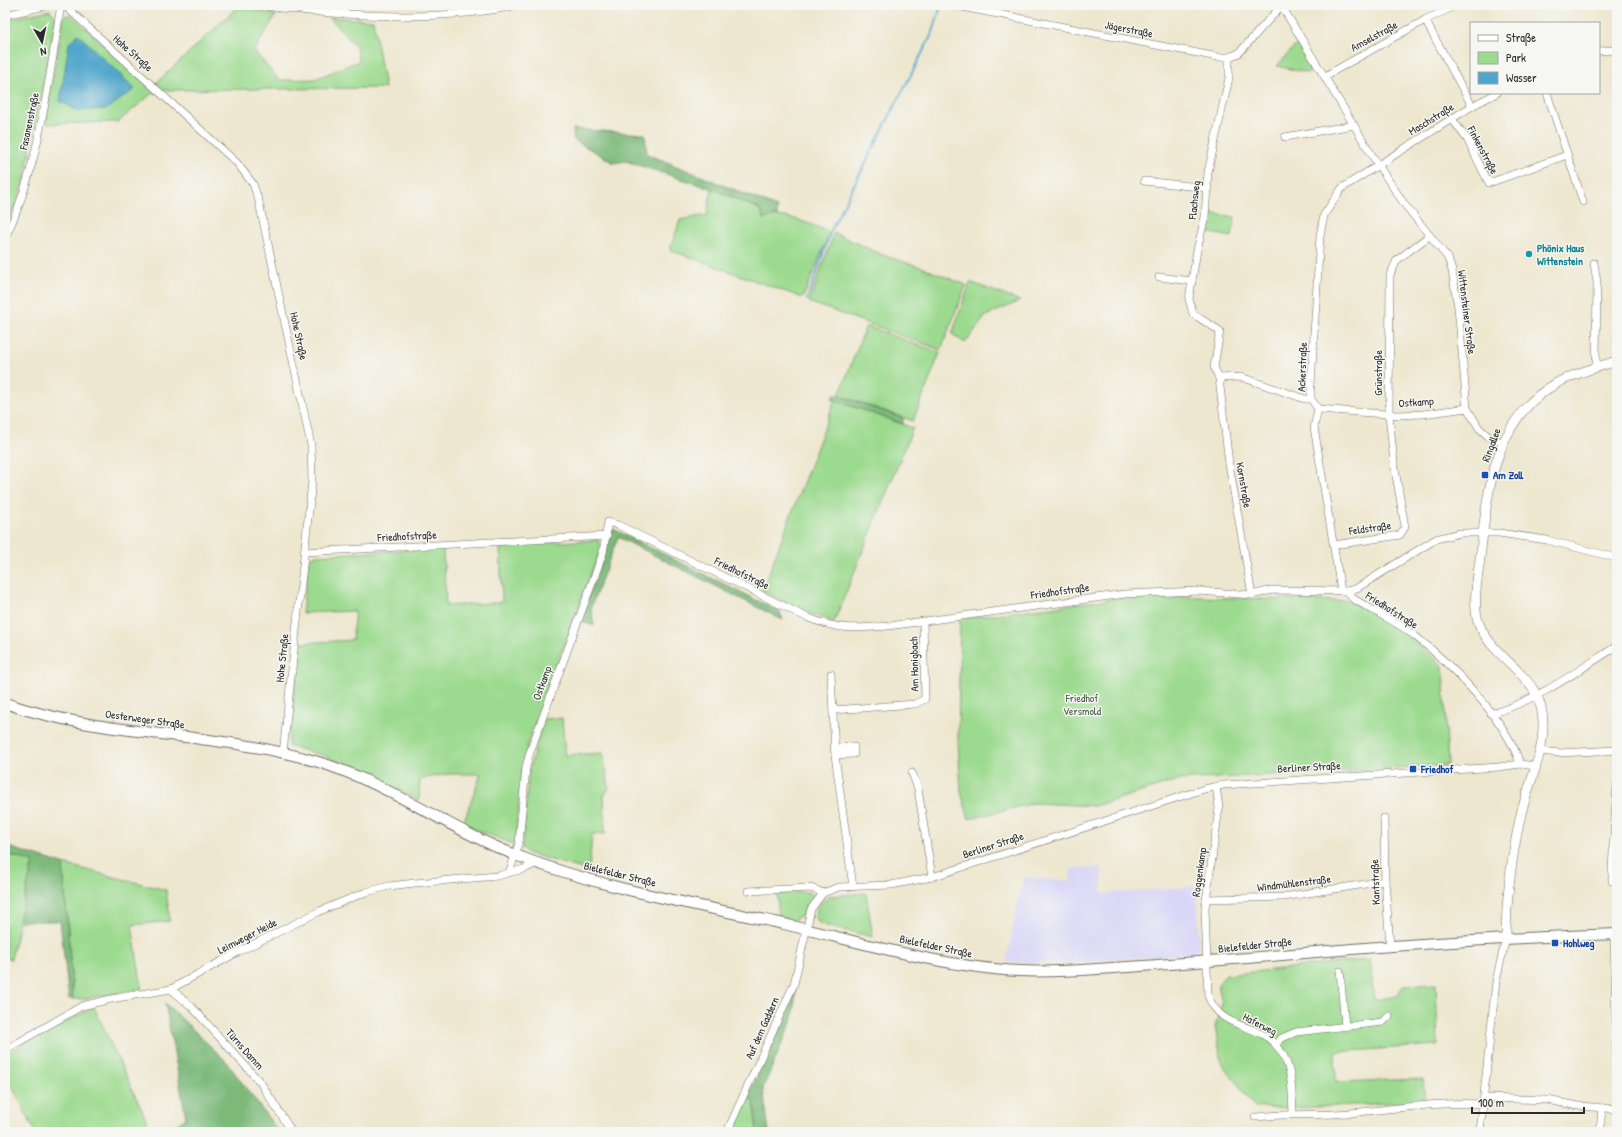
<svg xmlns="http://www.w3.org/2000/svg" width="1622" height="1137" viewBox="0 0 1622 1137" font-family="'Patrick Hand',sans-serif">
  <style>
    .built { fill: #d9d6f7 }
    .green { fill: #9cda8f; stroke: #64825d }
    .forest { fill: #7dba7a; stroke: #547252 }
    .water { fill: #4fa6cc; stroke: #3d687c }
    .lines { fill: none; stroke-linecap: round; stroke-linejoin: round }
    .stream { stroke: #4fa6cc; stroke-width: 2 }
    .minor-casing { stroke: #6f6d64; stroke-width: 8 }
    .tertiary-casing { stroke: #6f6d64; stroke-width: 10 }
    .secondary-casing { stroke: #6f6d64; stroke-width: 12 }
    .minor { stroke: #fff; stroke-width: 7 }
    .tertiary { stroke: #fff; stroke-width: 9 }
    .secondary { stroke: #fff; stroke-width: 10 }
    .culture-dot { fill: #0f9aa8; stroke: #f6f6f2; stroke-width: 1.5 }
    .transit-dot { fill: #1a4fb4; stroke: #f6f6f2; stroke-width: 1.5 }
    .labels { text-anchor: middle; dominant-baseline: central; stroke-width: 3; stroke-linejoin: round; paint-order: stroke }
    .street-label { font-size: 11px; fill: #2b2b2b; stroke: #f6f6f2 }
    .culture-label { font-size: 11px; font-weight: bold; fill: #0d838f; stroke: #f6f6f2; text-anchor: start }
    .transit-label { font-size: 11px; font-weight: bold; fill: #164399; stroke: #f6f6f2; text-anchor: start }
    .park-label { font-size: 11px; fill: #475744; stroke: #f6f6f2 }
  </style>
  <rect width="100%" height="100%" fill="#f6f6f2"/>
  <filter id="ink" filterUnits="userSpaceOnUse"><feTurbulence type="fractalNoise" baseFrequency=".025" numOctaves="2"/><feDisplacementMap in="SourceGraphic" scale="8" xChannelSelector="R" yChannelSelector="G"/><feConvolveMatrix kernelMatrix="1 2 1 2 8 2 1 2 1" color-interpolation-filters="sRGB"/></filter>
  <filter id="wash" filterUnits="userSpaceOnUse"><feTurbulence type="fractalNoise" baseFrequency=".012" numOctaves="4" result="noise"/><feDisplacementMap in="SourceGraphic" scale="16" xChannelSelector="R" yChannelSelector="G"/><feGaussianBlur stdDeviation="0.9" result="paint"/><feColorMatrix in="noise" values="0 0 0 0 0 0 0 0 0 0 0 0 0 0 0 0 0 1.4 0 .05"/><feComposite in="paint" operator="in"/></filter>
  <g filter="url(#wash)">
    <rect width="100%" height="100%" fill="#eee7cf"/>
    <path class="built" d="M1071 868H1102V894L1198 886 1199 948 1190 954 1066 963 1006 962 1023 877 1070 881Z"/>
    <g class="green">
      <path d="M238 7 276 15 254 51 279 80 315 79 359 61 356 46 329 17 373 20 385 88 165 90 156 83Z"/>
      <path d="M50 10 56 17 24 182 5 230V20Z"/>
      <path d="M71 15 155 91 118 122 48 124 46 117 64 16Z"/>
      <path d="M1297 44 1312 67 1308 73 1277 66Z"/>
      <path d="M712 189 759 209 764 218C789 213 806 223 830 232L803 298 670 250 680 220 707 215Z"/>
      <path d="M1209 213 1235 217 1232 237 1205 232Z"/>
      <path d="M834 233 885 256 921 267 966 285 941 350 809 302Z"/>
      <path d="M970 282 1020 301 986 316 965 343 952 334Z"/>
      <path d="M866 326 940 353 913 421 839 395Z"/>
      <path d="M835 400 913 428 834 622 806 612 762 591Z"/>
      <path d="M598 540 601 547 529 739 522 770 515 845 463 824 481 774H448L420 779 419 801 368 773 322 755 288 746 300 643 352 640 355 611 302 613 309 559 315 555 443 548 446 606 502 602 500 545Z"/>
      <path d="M1160 596 1337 601 1346 600 1355 603 1405 633 1443 666 1448 765 1180 780 1095 806 1034 803 969 819 961 792 958 741 960 619 1127 597Z"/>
      <path d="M562 718 565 755 603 753 609 788 604 796 605 834H592L589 871 527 853 522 848 529 770 544 719Z"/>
      <path d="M5 854 33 862 11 959 5 958Z"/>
      <path d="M63 864 166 890 170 921 132 925 142 989 82 999H73Z"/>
      <path d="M809 892 813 897 807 903 803 914 794 920 779 918 777 893Z"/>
      <path d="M866 893 873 937 820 924 815 917 818 906 828 896Z"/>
      <path d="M1370 959 1374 1000 1397 996 1403 986 1436 984 1438 1045 1335 1052 1336 1082 1423 1079 1425 1101 1300 1108 1255 1107 1222 1064 1215 1027 1222 1003 1218 984 1226 975Z"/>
      <path d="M94 1007 152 1132H35L5 1071V1054Z"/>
      <path d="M748 1096 754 1103 757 1132H731Z"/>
    </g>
    <g class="forest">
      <path d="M573 129 645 134 647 154 777 207V216L764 219 759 208 712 189 626 161 614 163 574 140Z"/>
      <path d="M834 394 903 418V424L832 399Z"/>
      <path d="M613 529 780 612 783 620 618 537 591 607 594 626 580 621Z"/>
      <path d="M5 846 63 864 73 999H69L60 921H19L33 862 5 854Z"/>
      <path d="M796 990 793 1018 763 1088 769 1132H757L754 1103 748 1096Z"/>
      <path d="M165 1003 225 1060 279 1132H166L186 1118Z"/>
    </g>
    <path class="water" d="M78 34 135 89 107 109 78 111 60 101 69 43Z"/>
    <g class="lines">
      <path class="stream" d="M807 300 832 228 933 32 940 9"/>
    </g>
  </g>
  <g filter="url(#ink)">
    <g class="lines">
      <defs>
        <g id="minor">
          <path d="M64 5 237 163 253 184 259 202 311 445 312 481 283 753"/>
          <path d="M257 5C325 14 397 20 466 13 483 11 500 10 516 5"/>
          <path d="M952 5 1156 45 1218 57H1229L1239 53 1282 5"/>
          <path d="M1281 5 1378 165 1405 205 1448 258 1452 271 1458 307 1467 408 1479 428 1489 437 1502 442"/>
          <path d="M5 15 50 5"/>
          <path d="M1425 20 1472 106"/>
          <path d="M1599 51 1617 50"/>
          <path d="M1229 57V78L1208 172 1205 217 1197 250 1189 299 1193 314 1220 331 1214 367 1219 378 1241 377 1305 399H1311"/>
          <path d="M1325 76 1425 20 1457 5"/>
          <path d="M1547 93 1583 202"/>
          <path d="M1452 119 1467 139 1489 183 1567 155"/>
          <path d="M1285 137 1354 125"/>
          <path d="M1144 181 1208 188"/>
          <path d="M5 238C40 166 48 83 61 5"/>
          <path d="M1594 263 1597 282 1596 360 1598 367"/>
          <path d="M1159 277 1192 281"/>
          <path d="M1219 378 1229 464 1252 595"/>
          <path d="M1318 409 1398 415 1423 414 1467 408"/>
          <path d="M1334 545 1400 535 1405 527 1394 463 1389 415 1390 275 1397 260 1429 236"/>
          <path d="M304 552 607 536"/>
          <path d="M1341 591 1314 427 1318 409 1311 399V384L1320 236 1324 215 1342 188 1472 106 1497 93"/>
          <path d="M1347 591 1352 598C1373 611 1396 621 1415 636 1451 664 1507 720 1520 764"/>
          <path d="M831 674 835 755 853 887"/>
          <path d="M833 710 915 704 925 699 923 621"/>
          <path d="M1491 714C1538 700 1576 672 1617 646"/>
          <path d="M834 748 854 747V754L835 755"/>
          <path d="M1540 751 1559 753 1617 750"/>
          <path d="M912 773 918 789 932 877"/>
          <path d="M1617 784 1612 870V881H1617"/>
          <path d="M1216 786 1219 808 1205 908 1208 996C1222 1031 1253 1021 1275 1044 1293 1062 1292 1091 1293 1114"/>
          <path d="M1384 818 1385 881 1390 946"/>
          <path d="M509 873 519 843 526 767 530 752 603 553 608 522 618 525 806 617C838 630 854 629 888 626L1125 594 1198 591 1252 595 1272 590 1347 591 1357 588 1436 539 1460 533H1499L1547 540 1617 558"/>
          <path d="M748 891 811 888 823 893"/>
          <path d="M1206 899 1283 897 1385 881"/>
          <path d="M1614 934 1617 1060"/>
          <path d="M1340 971 1345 1026"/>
          <path d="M171 989 192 1007 260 1082 292 1132"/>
          <path d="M1276 1044 1282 1038 1296 1032 1383 1022 1389 1016"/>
          <path d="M5 1050 82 1006 111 999 171 989 238 952 320 911 366 892 389 886 415 883 497 876 524 869 537 863"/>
          <path d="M1484 1098 1547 1100 1579 1106 1617 1109"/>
          <path d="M1255 1117C1281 1114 1308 1115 1334 1114 1384 1111 1433 1101 1483 1104"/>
          <path d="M727 1132 794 984 811 909 823 893 839 887 891 885 932 877 1204 789 1223 785 1499 767 1520 764 1535 766"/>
          <path d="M1480 1132 1496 981 1506 938"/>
          <path d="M1600 1132 1602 1108"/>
        </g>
        <path id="tertiary" d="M1506 938C1506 896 1512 855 1521 814 1528 785 1544 754 1543 723 1543 675 1495 663 1479 624 1471 602 1479 573 1481 550 1488 487 1495 417 1557 383 1575 373 1597 367 1617 361"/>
        <path id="secondary" d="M5 703C105 738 214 731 315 761 387 782 448 829 518 856 603 889 695 904 784 924 860 942 942 967 1020 971 1056 973 1092 969 1128 967 1183 963 1238 959 1293 954 1401 944 1509 938 1617 934"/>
      </defs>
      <use href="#minor" class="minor-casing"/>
      <use href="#tertiary" class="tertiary-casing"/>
      <use href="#secondary" class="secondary-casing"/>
      <use href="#minor" class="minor"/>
      <use href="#tertiary" class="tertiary"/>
      <use href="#secondary" class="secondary"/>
    </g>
  </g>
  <circle class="culture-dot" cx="1529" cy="254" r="4"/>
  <g class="transit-dot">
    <rect x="1481" y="471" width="8" height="8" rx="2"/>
    <rect x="1409" y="765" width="8" height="8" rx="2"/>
    <rect x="1551" y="939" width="8" height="8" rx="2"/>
  </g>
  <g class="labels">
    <g class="street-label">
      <text transform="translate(1129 29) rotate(11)">Jägerstraße</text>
      <text transform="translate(1374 36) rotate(-29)">Amselstraße</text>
      <text transform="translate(133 53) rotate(42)">Hohe Straße</text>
      <text transform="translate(1431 119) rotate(-32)">Maschstraße</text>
      <text transform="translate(29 121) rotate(-78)">Fasanenstraße</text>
      <text transform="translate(1483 150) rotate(62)">Finkenstraße</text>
      <text transform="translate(1194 200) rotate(-84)">Flachsweg</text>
      <text transform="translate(1467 312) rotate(83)">Wittensteiner Straße</text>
      <text transform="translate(299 336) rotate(78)">Hohe Straße</text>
      <text transform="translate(1302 367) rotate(-88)">Ackerstraße</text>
      <text transform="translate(1378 373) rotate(-90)">Grünstraße</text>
      <text transform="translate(1416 402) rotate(-4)">Ostkamp</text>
      <text transform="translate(1491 445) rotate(-70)">Ringallee</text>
      <text transform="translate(1244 485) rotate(80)">Kornstraße</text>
      <text transform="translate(1370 528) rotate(-8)">Feldstraße</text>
      <text transform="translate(407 536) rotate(-3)">Friedhofstraße</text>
      <text transform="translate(742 573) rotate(26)">Friedhofstraße</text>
      <text transform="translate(1060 591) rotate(-8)">Friedhofstraße</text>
      <text transform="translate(1392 610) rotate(32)">Friedhofstraße</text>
      <text transform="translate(282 658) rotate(-84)">Hohe Straße</text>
      <text transform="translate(914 664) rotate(-91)">Am Honigbach</text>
      <text transform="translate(542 683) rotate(-70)">Ostkamp</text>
      <text transform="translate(145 719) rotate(8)">Oesterweger Straße</text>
      <text transform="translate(1309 767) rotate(-3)">Berliner Straße</text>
      <text transform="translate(993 845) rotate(-18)">Berliner Straße</text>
      <text transform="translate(1199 872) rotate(-82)">Roggenkamp</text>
      <text transform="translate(620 874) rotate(14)">Bielefelder Straße</text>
      <text transform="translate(1375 882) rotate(-92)">Kantstraße</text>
      <text transform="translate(1294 883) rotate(-7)">Windmühlenstraße</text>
      <text transform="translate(247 936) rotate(-27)">Leimweger Heide</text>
      <text transform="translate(1255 945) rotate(-6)">Bielefelder Straße</text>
      <text transform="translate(936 946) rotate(12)">Bielefelder Straße</text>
      <text transform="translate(1260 1024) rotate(27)">Haferweg</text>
      <text transform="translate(762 1028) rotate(-66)">Auf dem Gaddern</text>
      <text transform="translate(245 1049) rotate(48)">Türns Damm</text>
    </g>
    <g class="culture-label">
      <text x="1537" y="248">Phönix Haus<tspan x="1537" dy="13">Wittenstein</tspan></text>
    </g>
    <g class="transit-label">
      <text x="1493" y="475">Am Zoll</text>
      <text x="1421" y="769">Friedhof</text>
      <text x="1563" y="943">Hohlweg</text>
    </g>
    <g class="park-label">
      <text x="1082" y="698">Friedhof<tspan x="1082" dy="13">Versmold</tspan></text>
    </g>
  </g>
  <rect width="1622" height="1137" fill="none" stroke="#f6f6f2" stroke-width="20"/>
  <rect x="1470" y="22" width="130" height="72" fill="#f6f6f2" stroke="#a5a5a2"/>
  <rect x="1478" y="35" width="20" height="6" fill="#ffffff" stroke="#a5a5a2"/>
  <text x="1506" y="42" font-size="12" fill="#2b2b2b">Straße</text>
  <rect x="1478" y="52" width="20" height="12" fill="#9cda8f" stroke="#a5a5a2"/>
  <text x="1506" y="62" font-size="12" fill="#2b2b2b">Park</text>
  <rect x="1478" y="72" width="20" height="12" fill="#4fa6cc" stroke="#a5a5a2"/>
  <text x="1506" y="82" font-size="12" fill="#2b2b2b">Wasser</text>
  <g transform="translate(42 42) rotate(171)" stroke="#f6f6f2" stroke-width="3" paint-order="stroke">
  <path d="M0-3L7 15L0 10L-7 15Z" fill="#2b2b2b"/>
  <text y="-6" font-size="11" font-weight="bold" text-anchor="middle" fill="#2b2b2b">N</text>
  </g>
  <path d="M1472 1107v6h112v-6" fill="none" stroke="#2b2b2b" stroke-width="2"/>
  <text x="1478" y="1107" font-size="12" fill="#2b2b2b" stroke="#f6f6f2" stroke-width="3" paint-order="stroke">100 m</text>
</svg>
